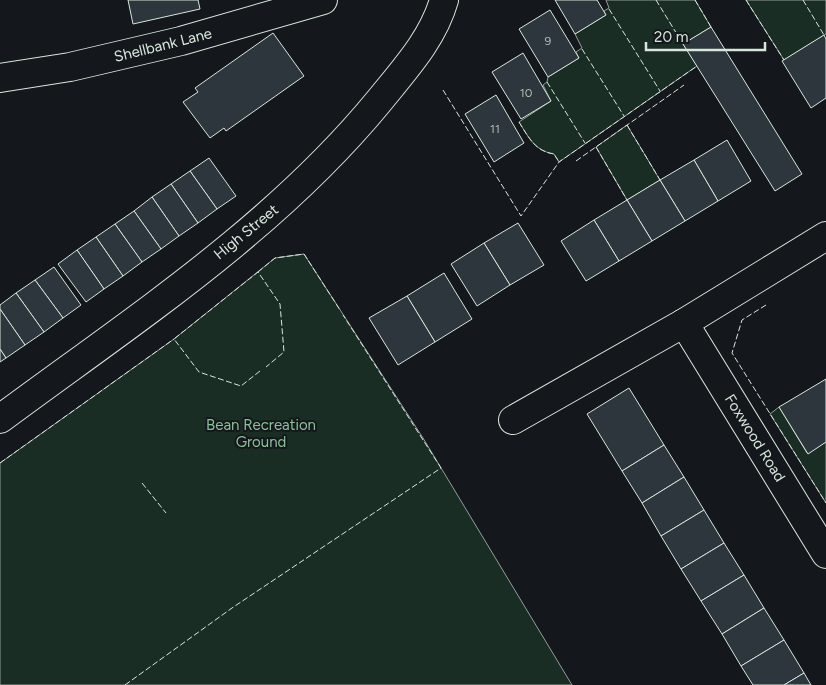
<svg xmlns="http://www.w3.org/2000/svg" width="826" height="685" viewBox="0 0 826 685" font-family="Figtree,sans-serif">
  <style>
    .green { fill: #1a2d24; stroke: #939e99 }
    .building { fill: #2c363c; stroke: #d8e6dc }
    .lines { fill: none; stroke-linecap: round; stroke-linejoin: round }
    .minor-casing { stroke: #d8e6dc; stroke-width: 30 }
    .secondary-casing { stroke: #d8e6dc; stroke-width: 30 }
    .minor { stroke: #14181c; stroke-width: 28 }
    .secondary { stroke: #14181c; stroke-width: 28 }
    .fence { stroke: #d8e6dc; stroke-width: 1; stroke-dasharray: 6 2.5; stroke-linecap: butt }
    .labels { text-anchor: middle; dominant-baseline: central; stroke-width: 4; stroke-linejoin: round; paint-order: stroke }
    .number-label { font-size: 12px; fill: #adbab4 }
    .street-label { font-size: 15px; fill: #d8e6dc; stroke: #14181c }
    .park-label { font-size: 15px; fill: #8ac095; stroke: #14181c }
  </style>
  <rect width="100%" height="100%" fill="#14181c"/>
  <g class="green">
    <path d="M606 0H695L711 27 683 44 697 66 559 162 554 154C535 151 529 138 519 122L551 101 543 85 547 82 548 77 579 58 576 52 582 48 575 34 606 15 604 11 609 8Z"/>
    <path d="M746 0H826V34L784 60Z"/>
    <path d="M627 125 660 180 627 200 596 147Z"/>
    <path d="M304 254 423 438 572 685H0V463L174 339 275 258Z"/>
    <path d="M779 407 807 453 826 442V503L770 414Z"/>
  </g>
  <g class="building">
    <path d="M128 0H198L200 9 133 24Z"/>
    <path d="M555 0H597L606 15 575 34Z"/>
    <path d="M550 10 579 58 548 77 519 29Z"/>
    <path d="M711 27 802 174 775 191 683 44Z"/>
    <path d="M273 33 304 76 226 131 224 128 210 138 183 102 198 92 195 88Z"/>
    <path d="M824 35 826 39V98L811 108 782 61Z"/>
    <path d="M523 53 551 101 521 119 492 72Z"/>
    <path d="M496 95 524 143 494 162 465 114Z"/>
    <path d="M727 140 751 181 718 201 694 160Z"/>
    <path d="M209 158 236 196 217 209 190 171Z"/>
    <path d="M694 160 718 201 685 221 660 180Z"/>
    <path d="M190 171 217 209 198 223 171 184Z"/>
    <path d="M660 180 685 221 652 241 627 200Z"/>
    <path d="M171 184 198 223 179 236 152 197Z"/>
    <path d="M152 197 179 236 161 249 134 211Z"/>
    <path d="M627 200 652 241 619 261 594 220Z"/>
    <path d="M134 211 161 249 142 262 115 224Z"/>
    <path d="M594 220 619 261 586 281 561 241Z"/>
    <path d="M518 223 544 265 510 285 484 243Z"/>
    <path d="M115 224 142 262 123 276 96 237Z"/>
    <path d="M96 237 123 276 104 289 77 250Z"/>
    <path d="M484 243 510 285 477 306 451 264Z"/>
    <path d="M77 250 104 289 86 302 58 264Z"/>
    <path d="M54 267 81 305 63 318 35 280Z"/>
    <path d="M444 273 472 319 435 342 407 296Z"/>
    <path d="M35 280 63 318 44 332 16 293Z"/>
    <path d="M16 293 44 332 25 345 0 309V305Z"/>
    <path d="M407 296 435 342 398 365 369 318Z"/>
    <path d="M0 309 25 345 6 358 0 349Z"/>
    <path d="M0 349 6 358 0 362Z"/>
    <path d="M826 379V442L808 454 779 407Z"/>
    <path d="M629 388 664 445 622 471 587 414Z"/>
    <path d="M664 445 684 477 642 503 622 471Z"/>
    <path d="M684 477 704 510 661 536 642 503Z"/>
    <path d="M704 510 724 543 681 569 661 536Z"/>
    <path d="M724 543 744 575 701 601 681 569Z"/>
    <path d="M744 575 764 608 722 634 701 601Z"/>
    <path d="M764 608 784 640 741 666 722 634Z"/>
    <path d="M784 640 804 673 784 685H753L741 666Z"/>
    <path d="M804 673 811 685H784Z"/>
  </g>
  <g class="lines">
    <defs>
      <g id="minor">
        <path d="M0 78 70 67 181 41 323 0"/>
        <path d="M684 323 826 554"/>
        <path d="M513 420 684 323 826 236"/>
      </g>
      <path id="secondary" d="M0 419C132 321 274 229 379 101 404 70 433 39 444 0"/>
    </defs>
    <use href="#minor" class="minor-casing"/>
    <use href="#secondary" class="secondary-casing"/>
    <use href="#minor" class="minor"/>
    <use href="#secondary" class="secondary"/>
    <g class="fence">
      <path d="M656 0 683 44"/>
      <path d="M695 0 711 27"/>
      <path d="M746 0 784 60"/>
      <path d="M803 0 824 35"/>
      <path d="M609 9 660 91"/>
      <path d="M582 49 624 116"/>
      <path d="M547 82 585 143"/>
      <path d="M443 90 521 216 559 162 697 66"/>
      <path d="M519 122C529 138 535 151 554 154L559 162"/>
      <path d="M627 125 660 180"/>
      <path d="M596 147 627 200"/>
      <path d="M576 161 684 85"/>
      <path d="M258 272 275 258 304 254 340 310"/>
      <path d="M766 305 742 320 732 353 826 503"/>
      <path d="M260 371 241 386 199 372 174 339 258 272 280 304 284 352 266 367"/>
      <path d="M0 463 174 339"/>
      <path d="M142 483 166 513"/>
      <path d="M125 685 232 608 441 468 343 315"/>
    </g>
  </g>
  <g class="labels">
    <g class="number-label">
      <text x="548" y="41">9</text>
      <text x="526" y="93">10</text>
      <text x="495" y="129">11</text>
    </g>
    <g class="street-label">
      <text transform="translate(163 45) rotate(-14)">Shellbank Lane</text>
      <text transform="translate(246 232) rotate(-39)">High Street</text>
      <text transform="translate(755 438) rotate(58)">Foxwood Road</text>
    </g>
    <g class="park-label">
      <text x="261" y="425">Bean Recreation<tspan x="261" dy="17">Ground</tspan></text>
    </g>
  </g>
  <path d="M646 42v8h119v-8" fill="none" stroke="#d8e6dc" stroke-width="2.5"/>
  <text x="654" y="42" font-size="15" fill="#d8e6dc" stroke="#14181c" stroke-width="4" paint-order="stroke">20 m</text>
</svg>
